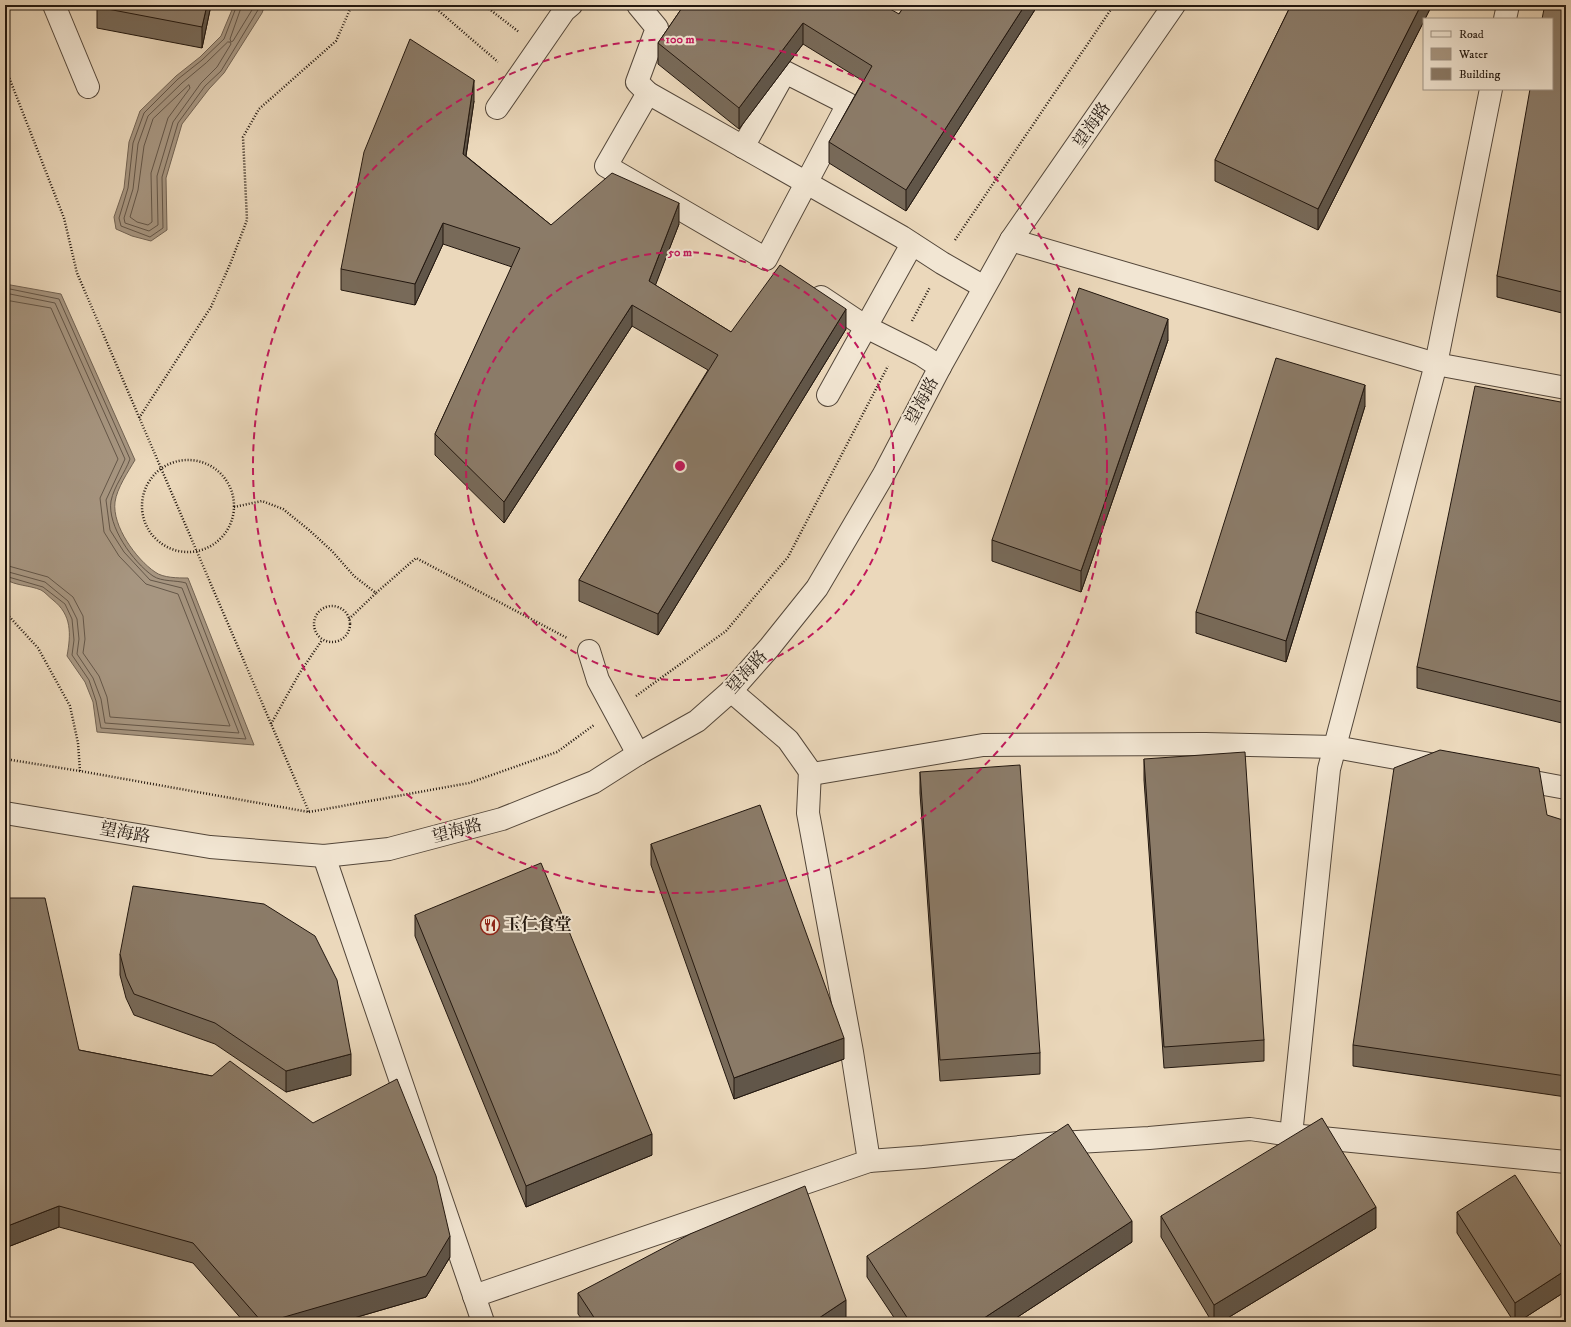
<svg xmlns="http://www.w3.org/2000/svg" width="1571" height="1327" viewBox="0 0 1571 1327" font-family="'IM FELL DW Pica','Noto Serif SC',serif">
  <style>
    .water { fill: #a79681; stroke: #726353 }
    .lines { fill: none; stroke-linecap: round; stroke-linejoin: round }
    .shore { stroke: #645648; stroke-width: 1 }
    .minor-casing { stroke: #54473a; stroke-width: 24 }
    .path { stroke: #22170f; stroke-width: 2.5; stroke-dasharray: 1 2; stroke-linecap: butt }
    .minor { stroke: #f2e6d3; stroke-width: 22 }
    .wall { fill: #786a59; stroke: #22170f }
    .shaded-wall { fill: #615649; stroke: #22170f }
    .building { fill: #8b7b68; stroke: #22170f }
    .ring { fill: none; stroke: #c2185b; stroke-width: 2; stroke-dasharray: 7 5 }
    .labels { text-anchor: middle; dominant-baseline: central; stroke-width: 4; stroke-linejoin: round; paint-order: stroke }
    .street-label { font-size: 17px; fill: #22170f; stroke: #f2e6d3 }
    .poi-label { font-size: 17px; font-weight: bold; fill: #22170f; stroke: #f2e6d3; text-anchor: start }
    .centre { fill: #c2185b; stroke: #f2e6d3; stroke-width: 2 }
    .ring-label { font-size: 12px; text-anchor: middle; font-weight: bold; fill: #c2185b; stroke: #f2e6d3; stroke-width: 4; stroke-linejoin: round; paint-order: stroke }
  </style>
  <rect width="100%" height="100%" fill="#ebd8bb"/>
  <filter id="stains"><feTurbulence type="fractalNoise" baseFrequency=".005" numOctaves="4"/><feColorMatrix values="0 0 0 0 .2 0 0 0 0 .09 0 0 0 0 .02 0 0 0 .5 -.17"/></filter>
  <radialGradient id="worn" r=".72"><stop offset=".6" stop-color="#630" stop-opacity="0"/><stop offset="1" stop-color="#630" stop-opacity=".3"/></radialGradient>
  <g class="water">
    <path d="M234 5H265L262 13 224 73 209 89 182 124 166 178 167 230 151 241 132 236 116 229 114 217 124 188 129 142 140 111 176 76 200 57 221 36Z"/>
    <path d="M5 284 61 294 135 460C128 472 117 488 115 502 112 526 136 559 155 572 163 578 178 578 188 578L254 745 97 732 93 702 85 682 67 656C71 634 72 615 53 600 49 597 45 592 41 590 29 585 16 586 5 579Z"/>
  </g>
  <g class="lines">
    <g class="shore">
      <path d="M237 5 224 39 202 60 178 79 144 113 133 143 128 188 119 218 121 226 150 237 163 228 162 177 178 123 205 86 221 71 261 5"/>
      <path d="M242 5 230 39 231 42 233 41 255 5"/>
      <path d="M228 42H230L231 44 217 67 201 83 173 122 157 176 158 225 149 231 125 223 124 218 133 189 138 144 148 116 182 83 206 63Z"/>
      <path d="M189 85 190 88 168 118 151 173 152 222 148 225 137 222 130 217 138 190 144 146 153 119Z"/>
      <path d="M5 288 59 299 130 459C125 473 114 486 111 501 107 526 133 562 153 576 162 582 176 580 186 583L246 739 101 728 96 701 89 680 72 655 74 640 72 619 65 604 43 587 5 576"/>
      <path d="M5 293 55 303 125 459 106 500 110 530 124 552 150 580 182 588 239 733 105 723 101 699 93 678 77 654 79 639 77 619 68 601 45 582 5 571"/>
      <path d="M5 300 51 308 118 459 100 498 104 532 119 556 146 584 178 594 230 726 110 717 107 697 99 676 83 653 85 639 83 616 73 597 48 577 5 565"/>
    </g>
    <defs>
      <g id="minor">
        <path d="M54 5 88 87"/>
        <path d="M638 5 657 28 637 82 648 93 902 237 942 263 984 287"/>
        <path d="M1505 19 1508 5"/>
        <path d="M648 93 606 166 766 259 848 104 785 72 743 147"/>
        <path d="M497 108 564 11 571 5"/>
        <path d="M1011 240 1436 364 1566 388"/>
        <path d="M821 297 866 327 922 355 940 367"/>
        <path d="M828 395 912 244"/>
        <path d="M589 651 598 680 638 754"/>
        <path d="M731 691 788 740 812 774 983 745 1205 744 1335 747 1441 766"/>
        <path d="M1512 778 1566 788"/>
        <path d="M5 813 210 847 324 856 389 849 502 819 594 782 638 754 697 721 731 691 769 648 817 588 884 474 940 367 1011 240 1174 5"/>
        <path d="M324 856 483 1322"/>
        <path d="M1291 1135 1329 769 1436 364 1491 89"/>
        <path d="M869 1161 923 1157 1059 1143 1149 1138 1250 1129 1291 1135 1566 1162"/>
        <path d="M474 1296 869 1161 852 1052 808 813 810 771"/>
      </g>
    </defs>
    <use href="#minor" class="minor-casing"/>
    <g class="path">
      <path d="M432 5 498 62"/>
      <path d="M484 5 519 32"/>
      <path d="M5 67 64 218 77 273 309 812 80 771 78 743 70 706 38 648 5 612"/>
      <path d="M955 240 1114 5"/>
      <path d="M912 321 930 287"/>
      <path d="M139 418 211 307 231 262 247 220 243 137 259 109 336 41 352 5"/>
      <circle cx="188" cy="506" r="46"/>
      <path d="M234 507 262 501 283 509 309 530 332 551 354 576 376 593 416 558 567 638"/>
      <circle cx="332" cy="624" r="18"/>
      <path d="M349 619 376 593"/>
      <path d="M636 696 726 631 788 557 888 366"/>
      <path d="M271 724 299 674 322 640"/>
      <path d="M5 759 80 771"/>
      <path d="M309 812 469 783 557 752 594 725"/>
    </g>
    <use href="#minor" class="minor"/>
  </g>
  <g class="wall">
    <path d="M211 5 202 48 97 28V7Z"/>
    <path d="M684 5 899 14 905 5H1038L906 211 829 163V142L863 81 803 44 739 129 658 64V43Z"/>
    <path d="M1291 5H1432L1318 230 1215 181V160Z"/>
    <path d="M1566 5V314L1497 297V276Z"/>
    <path d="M474 101 466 156 551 225 679 224 655 285 731 332 846 329 658 635 579 601V580L708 370 632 326 504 523 435 455V434L512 267 443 244 415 305 341 290V269Z"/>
    <path d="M1168 340 1081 592 992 561V540Z"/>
    <path d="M1566 403V724L1417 688V667Z"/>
    <path d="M1365 406 1286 662 1196 633V612Z"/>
    <path d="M1144 759 1264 1040V1061L1164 1068 1144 780Z"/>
    <path d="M920 772 1040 1053V1074L940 1081 920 793Z"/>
    <path d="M1566 821V1097L1353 1066V1045Z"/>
    <path d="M651 844 844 1059 734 1099 651 865Z"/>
    <path d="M415 915 652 1155 526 1207 415 936Z"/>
    <path d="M120 954 351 1075 286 1092 215 1044 134 1015 126 998 120 975Z"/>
    <path d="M79 1050 212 1076 450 1257 426 1297 340 1322H244L193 1263 59 1227 5 1248Z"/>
    <path d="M1457 1212 1566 1254V1291L1518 1322H1514L1457 1233Z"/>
    <path d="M1161 1216 1376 1228 1221 1322H1212L1161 1237Z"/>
    <path d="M1132 1242 1010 1322H897L867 1277V1256Z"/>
    <path d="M578 1293 846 1321 845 1322H584L578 1314Z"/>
  </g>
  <g class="shaded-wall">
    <path d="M207 5H211L202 48V27Z"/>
    <path d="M1025 5H1038L906 211V190Z"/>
    <path d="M1421 5H1432L1425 19H1424V21L1318 230V209Z"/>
    <path d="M803 23V44L739 129V108Z"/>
    <path d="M474 80V101L463 175V154Z"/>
    <path d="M679 203V224L649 302V281Z"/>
    <path d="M443 223V244L415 305V284Z"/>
    <path d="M632 305V326L504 523V502Z"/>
    <path d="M846 309V329L658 635V614Z"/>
    <path d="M1168 319V340L1081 592V571Z"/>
    <path d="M1365 385V406L1286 662V641Z"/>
    <path d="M844 1038V1059L734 1099V1078Z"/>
    <path d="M351 1054V1075L286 1092V1071Z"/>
    <path d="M652 1134V1155L526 1207V1186Z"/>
    <path d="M59 1206V1227L5 1248V1227Z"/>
    <path d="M1376 1207V1228L1221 1322H1214V1305Z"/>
    <path d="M1132 1221V1242L1010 1322H978Z"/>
    <path d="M450 1236V1257L426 1297 340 1322H267Z"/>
    <path d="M1566 1270V1291L1518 1322H1515V1303Z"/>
    <path d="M846 1300V1321L845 1322H813Z"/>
  </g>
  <g class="building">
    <path d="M97 5H207L202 27 97 7Z"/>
    <path d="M684 5H883L899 14 905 5H1025L906 190 829 142 872 66 803 23 739 108 658 43Z"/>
    <path d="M1291 5H1421L1318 209 1215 160Z"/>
    <path d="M1554 5H1566V293L1497 276 1530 89H1552V19H1542L1544 9Z"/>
    <path d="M410 39 474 80 463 154 551 225 612 173 679 203 649 281 731 332 780 265 846 309 658 614 579 580 718 355 632 305 504 502 435 434 520 248 443 223 415 284 341 269 364 152Z"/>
    <path d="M1079 288 1168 319 1081 571 992 540Z"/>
    <path d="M1276 358 1365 385 1286 641 1196 612Z"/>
    <path d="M1475 386 1566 403V703L1417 667Z"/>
    <path d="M1440 750 1539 768 1547 815 1566 821V1076L1353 1045 1394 768Z"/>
    <path d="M1245 752 1264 1040 1164 1047 1144 759Z"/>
    <path d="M1020 765 1040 1053 940 1060 920 772Z"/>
    <path d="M760 805 844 1038 734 1078 651 844Z"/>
    <path d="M541 863 652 1134 526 1186 415 915Z"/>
    <path d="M133 886 264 904 315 936 337 980 351 1054 286 1071 215 1023 134 994 126 977 120 954Z"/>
    <path d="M5 898H45L79 1050 212 1076 230 1061 313 1123 397 1079 436 1176 450 1236 426 1276 267 1322H262L193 1243 59 1206 5 1227Z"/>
    <path d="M1322 1118 1376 1207 1214 1305 1161 1216Z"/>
    <path d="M1068 1124 1132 1221 978 1322H910L867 1256Z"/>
    <path d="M1515 1175 1566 1254V1270L1515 1303 1457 1212Z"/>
    <path d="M805 1186 846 1300 813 1322H597L578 1293 690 1234Z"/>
  </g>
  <g class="ring">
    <circle cx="680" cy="466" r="214"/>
    <circle cx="680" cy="466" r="427"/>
  </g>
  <defs>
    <symbol id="restaurant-ring" viewBox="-11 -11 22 22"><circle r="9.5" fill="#f2e6d3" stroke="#8f2418" stroke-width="1.5"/><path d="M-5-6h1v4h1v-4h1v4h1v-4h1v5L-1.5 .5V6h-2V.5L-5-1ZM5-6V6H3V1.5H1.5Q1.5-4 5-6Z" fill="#8f2418"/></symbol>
  </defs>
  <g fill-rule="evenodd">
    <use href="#restaurant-ring" x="479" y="914" width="22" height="22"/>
  </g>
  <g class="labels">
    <g class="street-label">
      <text transform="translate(1092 125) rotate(-55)">望海路</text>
      <text transform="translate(922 401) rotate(-62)">望海路</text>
      <text transform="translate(747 672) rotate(-48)">望海路</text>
      <text transform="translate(457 831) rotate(-15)">望海路</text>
      <text transform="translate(125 833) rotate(10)">望海路</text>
    </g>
    <g class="poi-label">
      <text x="504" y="925">玉仁食堂</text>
    </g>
  </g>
  <circle cx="680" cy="466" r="6" class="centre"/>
  <g class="ring-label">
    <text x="680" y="43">100 m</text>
    <text x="680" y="256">50 m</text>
  </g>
  <rect width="1571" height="1327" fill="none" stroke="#ebd8bb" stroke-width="20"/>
  <rect x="6" y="6" width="1559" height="1315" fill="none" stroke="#22170f" stroke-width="2"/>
  <rect x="10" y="10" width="1551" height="1307" fill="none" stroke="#22170f"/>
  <rect x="1423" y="18" width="130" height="72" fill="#f2e6d3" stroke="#9f9385"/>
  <rect x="1431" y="31" width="20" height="6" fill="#f2e6d3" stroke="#9f9385"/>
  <text x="1459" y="38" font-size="12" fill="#22170f">Road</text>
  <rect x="1431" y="48" width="20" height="12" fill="#a79681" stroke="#9f9385"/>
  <text x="1459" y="58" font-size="12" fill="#22170f">Water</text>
  <rect x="1431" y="68" width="20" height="12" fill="#8b7b68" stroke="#9f9385"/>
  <text x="1459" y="78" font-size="12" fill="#22170f">Building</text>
  <rect width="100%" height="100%" filter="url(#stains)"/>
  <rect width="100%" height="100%" fill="url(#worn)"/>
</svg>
